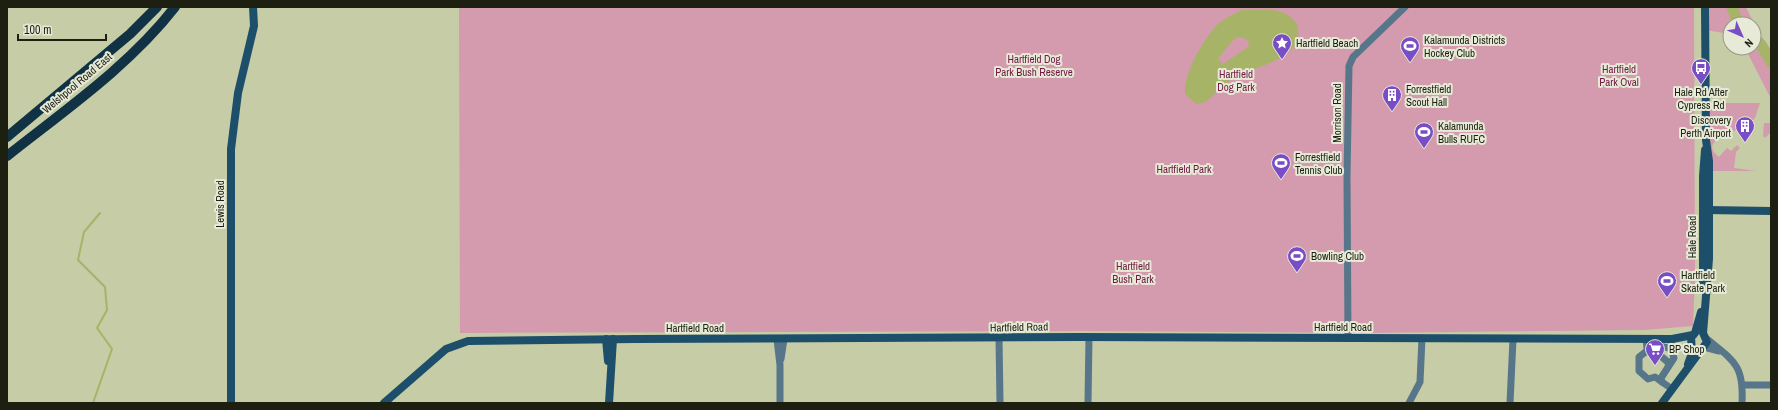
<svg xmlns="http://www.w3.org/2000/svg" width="1778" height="410" viewBox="0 0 1778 410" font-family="'Archivo Narrow',sans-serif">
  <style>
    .green { fill: #d49baf }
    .water { fill: #a7b367; fill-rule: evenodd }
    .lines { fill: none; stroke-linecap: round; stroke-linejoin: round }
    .stream { stroke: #a7b367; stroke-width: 2 }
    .river { stroke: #a7b367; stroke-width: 11 }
    .street { stroke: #587689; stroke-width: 7 }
    .secondary { stroke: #1e4f6a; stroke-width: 8 }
    .primary { stroke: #103244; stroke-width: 10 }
    .labels { text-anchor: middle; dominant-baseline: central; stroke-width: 4; stroke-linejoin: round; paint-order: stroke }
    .poi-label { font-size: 11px; fill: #1d1f11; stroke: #e6ead7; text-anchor: start }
    .park-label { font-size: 11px; fill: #731844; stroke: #e6ead7 }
    .street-label { font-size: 11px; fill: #1d1f11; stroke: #e6ead7 }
  </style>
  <rect width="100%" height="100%" fill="#c5cca6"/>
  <g class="green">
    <path d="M459 7H1694L1695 279 1693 326 1645 330 1363 333 1082 331 460 333Z"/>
    <path d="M1705 7H1746L1760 36 1771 50V99L1745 48H1754V24H1730V34L1705 30Z"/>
    <path d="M1705 103H1760L1755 118 1748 125 1743 119 1735 127 1737 129C1729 136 1699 141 1719 157L1727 148 1731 151 1737 145 1740 148 1736 152 1734 168 1756 171H1709Z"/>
    <path d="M1764 123H1771V132L1765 138 1763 136Z"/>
  </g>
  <path class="water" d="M1242 10C1261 10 1285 5 1297 24 1298 32 1300 41 1294 47 1275 67 1246 68 1225 84 1215 91 1210 104 1196 104L1185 94C1184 72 1202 42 1216 26 1223 19 1233 14 1242 10ZM1239 37 1244 38 1249 42 1248 47 1223 64 1219 60V57L1235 38Z"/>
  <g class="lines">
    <path class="stream" d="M93 403 112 349 97 328 107 310 105 287 78 260 84 232 100 213"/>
    <g class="river">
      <path d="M1732 7 1736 18 1741 24"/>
      <path d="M1754 37 1762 46 1771 62"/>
    </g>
    <g class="street">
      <path d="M999 338 1000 403"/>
      <path d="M1348 338 1347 176 1349 66 1353 57 1405 7"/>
      <path d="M777 339 780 365V403"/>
      <path d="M1646 339 1647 348 1656 352 1669 363 1668 367"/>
      <path d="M1672 339 1671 347 1674 358 1661 378 1662 382 1672 389"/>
      <path d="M1707 339C1734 361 1744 365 1742 403"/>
      <path d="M1648 345C1655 349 1665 344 1672 350"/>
      <path d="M1652 347 1639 357V371L1648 379 1655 377 1662 382"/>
      <path d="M1704 347 1719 351"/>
      <path d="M781 359 784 339"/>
      <path d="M1743 385H1771"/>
      <path d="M1088 403 1089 337"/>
      <path d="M1409 403 1420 382 1422 338"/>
      <path d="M1510 403 1513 339"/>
    </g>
    <g class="secondary">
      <path d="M1706 210 1771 211"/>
      <path d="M1703 284V176L1705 150"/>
      <path d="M606 339 608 361"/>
      <path d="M1688 364 1692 353 1691 337 1695 333 1701 312"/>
      <path d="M231 403V149L238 93 254 26 253 7"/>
      <path d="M384 403 446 349 468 341 635 339 1080 337 1672 339 1693 335"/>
      <path d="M609 403 613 339"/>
      <path d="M1662 403 1707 342 1703 333 1709 259V161L1706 140 1705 7"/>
    </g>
    <g class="primary">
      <path d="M7 137 130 34 157 7"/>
      <path d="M7 156C65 110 129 66 175 7"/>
    </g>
  </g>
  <defs>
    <symbol id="sight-pin" viewBox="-11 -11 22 30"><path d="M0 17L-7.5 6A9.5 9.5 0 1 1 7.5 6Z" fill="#784dc6" stroke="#e6ead7"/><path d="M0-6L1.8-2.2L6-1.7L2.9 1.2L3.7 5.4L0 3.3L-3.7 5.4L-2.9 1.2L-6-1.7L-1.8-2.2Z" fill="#fff"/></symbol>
    <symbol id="stadium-pin" viewBox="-11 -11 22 30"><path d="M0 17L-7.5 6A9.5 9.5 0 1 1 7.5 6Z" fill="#784dc6" stroke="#e6ead7"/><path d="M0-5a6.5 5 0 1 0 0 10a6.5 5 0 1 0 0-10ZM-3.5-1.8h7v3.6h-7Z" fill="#fff"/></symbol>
    <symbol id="bus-pin" viewBox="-11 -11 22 30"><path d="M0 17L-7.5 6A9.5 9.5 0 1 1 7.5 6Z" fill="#784dc6" stroke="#e6ead7"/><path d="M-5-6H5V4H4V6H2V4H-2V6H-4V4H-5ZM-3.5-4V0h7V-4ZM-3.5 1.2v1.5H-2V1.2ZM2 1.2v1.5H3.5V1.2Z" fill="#fff"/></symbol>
    <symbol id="building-pin" viewBox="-11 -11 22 30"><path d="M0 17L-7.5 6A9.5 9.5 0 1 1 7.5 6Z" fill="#784dc6" stroke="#e6ead7"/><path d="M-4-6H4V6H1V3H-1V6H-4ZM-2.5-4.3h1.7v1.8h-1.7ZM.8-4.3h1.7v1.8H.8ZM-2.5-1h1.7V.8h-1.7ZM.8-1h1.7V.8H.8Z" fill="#fff"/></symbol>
    <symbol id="supermarket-pin" viewBox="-11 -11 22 30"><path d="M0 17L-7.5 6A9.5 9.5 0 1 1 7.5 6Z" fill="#784dc6" stroke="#e6ead7"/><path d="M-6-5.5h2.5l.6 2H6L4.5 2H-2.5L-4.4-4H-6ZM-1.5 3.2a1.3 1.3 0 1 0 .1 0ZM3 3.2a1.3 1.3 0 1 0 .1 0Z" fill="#fff"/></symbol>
  </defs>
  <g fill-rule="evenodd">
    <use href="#sight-pin" x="1271" y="32" width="22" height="30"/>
    <use href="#stadium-pin" x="1399" y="35" width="22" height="30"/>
    <use href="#bus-pin" x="1690" y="57" width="22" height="30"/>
    <use href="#building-pin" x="1381" y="84" width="22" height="30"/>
    <use href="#building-pin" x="1734" y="115" width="22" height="30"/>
    <use href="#stadium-pin" x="1413" y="121" width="22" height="30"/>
    <use href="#stadium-pin" x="1270" y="152" width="22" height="30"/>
    <use href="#stadium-pin" x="1286" y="245" width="22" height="30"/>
    <use href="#stadium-pin" x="1656" y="270" width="22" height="30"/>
    <use href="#supermarket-pin" x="1644" y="338" width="22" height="30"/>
  </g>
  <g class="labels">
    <g class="poi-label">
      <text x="1424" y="40">Kalamunda Districts<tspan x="1424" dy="13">Hockey Club</tspan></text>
      <text x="1296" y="43">Hartfield Beach</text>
      <text x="1406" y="89">Forrestfield<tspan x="1406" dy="13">Scout Hall</tspan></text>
      <text x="1701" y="92" text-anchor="middle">Hale Rd After<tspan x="1701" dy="13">Cypress Rd</tspan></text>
      <text x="1731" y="120" text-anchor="end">Discovery<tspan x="1731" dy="13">Perth Airport</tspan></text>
      <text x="1438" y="126">Kalamunda<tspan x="1438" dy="13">Bulls RUFC</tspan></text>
      <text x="1295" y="157">Forrestfield<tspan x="1295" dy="13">Tennis Club</tspan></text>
      <text x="1311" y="256">Bowling Club</text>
      <text x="1681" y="275">Hartfield<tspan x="1681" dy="13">Skate Park</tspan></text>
      <text x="1669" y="349">BP Shop</text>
    </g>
    <g class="park-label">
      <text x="1034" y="59">Hartfield Dog<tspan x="1034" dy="13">Park Bush Reserve</tspan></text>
      <text x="1619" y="69">Hartfield<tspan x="1619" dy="13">Park Oval</tspan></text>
      <text x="1236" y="74">Hartfield<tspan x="1236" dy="13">Dog Park</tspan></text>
      <text x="1184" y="169">Hartfield Park</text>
      <text x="1133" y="266">Hartfield<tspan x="1133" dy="13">Bush Park</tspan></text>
    </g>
    <g class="street-label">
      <text transform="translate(77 83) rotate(-40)">Welshpool Road East</text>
      <text transform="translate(1337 113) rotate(-90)">Morrison Road</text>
      <text transform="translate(220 204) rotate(-90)">Lewis Road</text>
      <text transform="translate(1692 237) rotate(-90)">Hale Road</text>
      <text transform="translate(1019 327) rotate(-1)">Hartfield Road</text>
      <text x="1343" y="327">Hartfield Road</text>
      <text x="695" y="328">Hartfield Road</text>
    </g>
  </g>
  <rect width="1778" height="410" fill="none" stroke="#1d1f11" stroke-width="16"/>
  <g transform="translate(1742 36) rotate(135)"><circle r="19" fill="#e6ead7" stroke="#969988"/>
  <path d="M0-3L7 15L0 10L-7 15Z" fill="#784dc6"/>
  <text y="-6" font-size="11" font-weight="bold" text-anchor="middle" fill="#1d1f11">N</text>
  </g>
  <path d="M18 34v6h88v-6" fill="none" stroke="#1d1f11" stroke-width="2"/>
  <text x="24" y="34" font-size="12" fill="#1d1f11" stroke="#e6ead7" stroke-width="3" paint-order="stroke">100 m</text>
</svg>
